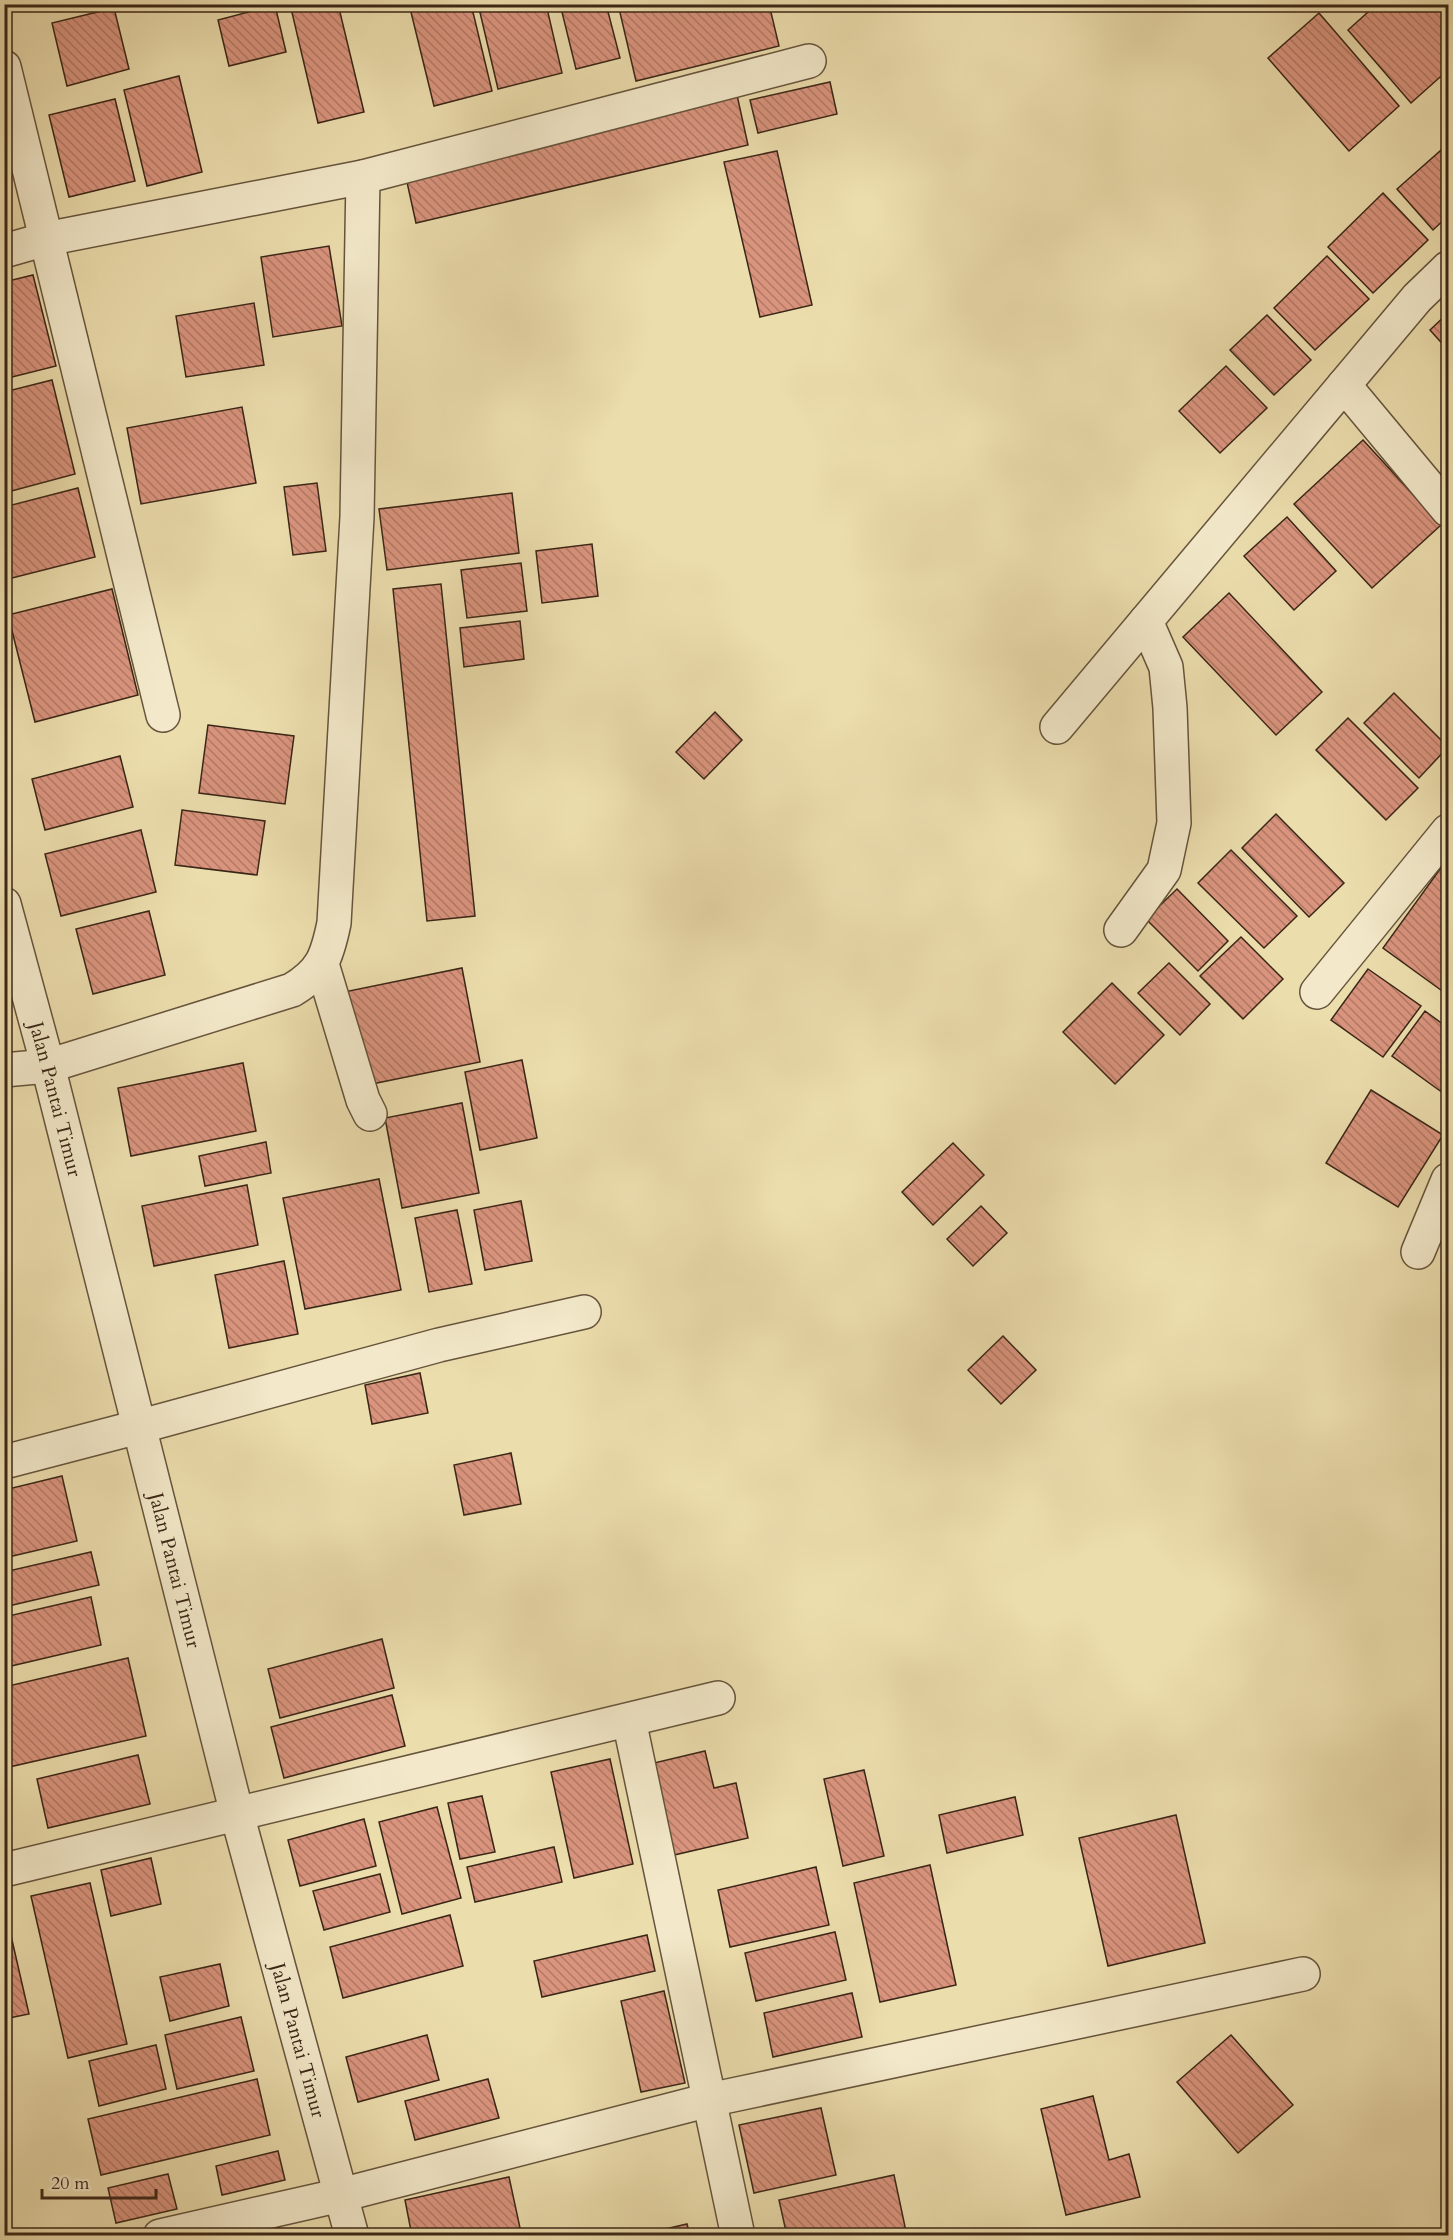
<svg xmlns="http://www.w3.org/2000/svg" width="1453" height="2240" viewBox="0 0 1453 2240" font-family="Cardo,serif">
  <style>
    .building { fill: url(#building-back-hatch); stroke: #3a2616; stroke-width: 1.5 }
    .lines { fill: none; stroke-linecap: round; stroke-linejoin: round }
    .minor-casing { stroke: #66543c; stroke-width: 36 }
    .minor { stroke: #f3e9ca; stroke-width: 33 }
    .labels { text-anchor: middle; dominant-baseline: central; stroke-width: 4.5; stroke-linejoin: round; paint-order: stroke }
    .street-label { font-size: 20px; fill: #3a2616; stroke: #f3e9ca }
  </style>
  <defs>
    <pattern id="building-back-hatch" width="6" height="6" patternUnits="userSpaceOnUse" patternTransform="scale(1.5)"><rect width="6" height="6" fill="#da947e"/><path d="M-1 5l2 2M0 0l6 6M5-1l2 2" fill="none" stroke="#b27966"/></pattern>
  </defs>
  <rect width="100%" height="100%" fill="#ecddad"/>
  <filter id="stains"><feTurbulence type="fractalNoise" baseFrequency=".00333" numOctaves="4"/><feColorMatrix values="0 0 0 0 .2 0 0 0 0 .09 0 0 0 0 .02 0 0 0 .5 -.17"/></filter>
  <radialGradient id="worn" r=".72"><stop offset=".6" stop-color="#630" stop-opacity="0"/><stop offset="1" stop-color="#630" stop-opacity=".3"/></radialGradient>
  <g class="building">
    <path d="M290 4H338L364 112 318 123Z"/>
    <path d="M409 4H471L492 91 434 106Z"/>
    <path d="M478 4H546L562 73 498 89Z"/>
    <path d="M560 4H606L620 58 576 69Z"/>
    <path d="M618 4H769L779 46 636 81Z"/>
    <path d="M1377 4H1436L1448 19V70L1411 103 1348 30Z"/>
    <path d="M275 5 286 52 229 66 218 20Z"/>
    <path d="M114 8 129 69 67 86 52 23Z"/>
    <path d="M1319 13 1399 106 1349 151 1268 58Z"/>
    <path d="M179 76 202 172 147 186 124 90Z"/>
    <path d="M830 82 837 114 758 133 750 100Z"/>
    <path d="M737 95 748 145 416 223 405 173Z"/>
    <path d="M115 99 135 181 69 197 49 115Z"/>
    <path d="M1448 144V216L1433 230 1397 189Z"/>
    <path d="M777 151 812 305 760 317 724 162Z"/>
    <path d="M1383 193 1428 240 1373 293 1328 247Z"/>
    <path d="M329 246 342 326 273 337 261 257Z"/>
    <path d="M1327 256 1369 299 1315 350 1274 308Z"/>
    <path d="M33 275 56 366 4 379V282Z"/>
    <path d="M254 303 264 365 186 377 176 316Z"/>
    <path d="M1448 313V350L1430 330Z"/>
    <path d="M1267 315 1311 360 1274 395 1230 350Z"/>
    <path d="M1226 366 1267 408 1220 453 1179 411Z"/>
    <path d="M52 380 75 474 4 493V392Z"/>
    <path d="M242 407 256 483 141 504 127 428Z"/>
    <path d="M1363 440 1441 525 1372 588 1294 504Z"/>
    <path d="M317 483 326 551 293 555 284 487Z"/>
    <path d="M78 488 95 557 4 580V507Z"/>
    <path d="M512 493 519 553 387 570 379 509Z"/>
    <path d="M1287 517 1336 571 1294 610 1244 556Z"/>
    <path d="M592 544 598 596 542 603 536 551Z"/>
    <path d="M521 563 527 611 467 618 461 570Z"/>
    <path d="M441 584 475 916 427 921 393 589Z"/>
    <path d="M112 589 138 695 35 722 8 615Z"/>
    <path d="M1229 593 1322 692 1276 735 1183 637Z"/>
    <path d="M520 621 524 659 464 667 460 628Z"/>
    <path d="M1394 693 1448 747 1419 778 1364 723Z"/>
    <path d="M715 712 742 740 704 779 676 752Z"/>
    <path d="M1348 718 1418 788 1386 820 1316 750Z"/>
    <path d="M208 725 294 736 285 804 199 793Z"/>
    <path d="M120 756 133 807 45 830 32 779Z"/>
    <path d="M182 810 265 821 257 875 175 865Z"/>
    <path d="M1276 814 1344 883 1309 917 1242 848Z"/>
    <path d="M141 830 156 892 61 916 45 854Z"/>
    <path d="M1231 850 1297 916 1264 948 1198 883Z"/>
    <path d="M1448 858V988L1445 993 1383 948Z"/>
    <path d="M1177 889 1228 941 1198 971 1146 919Z"/>
    <path d="M149 911 165 975 93 994 76 929Z"/>
    <path d="M1241 937 1283 979 1243 1019 1200 976Z"/>
    <path d="M1169 963 1210 1004 1180 1035 1138 993Z"/>
    <path d="M462 968 480 1062 362 1086 344 992Z"/>
    <path d="M1368 969 1421 1006 1383 1057 1331 1020Z"/>
    <path d="M1112 983 1164 1035 1115 1084 1063 1032Z"/>
    <path d="M1425 1011 1448 1028V1085L1443 1093 1392 1056Z"/>
    <path d="M522 1060 537 1138 480 1150 465 1072Z"/>
    <path d="M243 1063 256 1131 131 1156 118 1088Z"/>
    <path d="M1371 1090 1443 1135 1398 1207 1326 1163Z"/>
    <path d="M462 1103 479 1193 402 1208 385 1118Z"/>
    <path d="M266 1142 271 1173 205 1186 199 1156Z"/>
    <path d="M953 1143 984 1175 933 1225 902 1192Z"/>
    <path d="M379 1179 401 1290 305 1309 283 1198Z"/>
    <path d="M247 1185 258 1245 154 1266 142 1206Z"/>
    <path d="M521 1201 532 1261 485 1270 474 1210Z"/>
    <path d="M981 1206 1007 1233 973 1266 947 1239Z"/>
    <path d="M457 1210 472 1284 429 1292 415 1218Z"/>
    <path d="M284 1261 298 1334 229 1348 215 1275Z"/>
    <path d="M1003 1336 1036 1370 1001 1404 968 1370Z"/>
    <path d="M420 1373 428 1413 372 1424 365 1385Z"/>
    <path d="M511 1453 521 1504 464 1515 454 1465Z"/>
    <path d="M62 1476 77 1541 4 1558V1490Z"/>
    <path d="M91 1552 99 1585 4 1607V1572Z"/>
    <path d="M91 1597 101 1645 11 1666 4 1636V1617Z"/>
    <path d="M382 1639 394 1688 280 1718 268 1669Z"/>
    <path d="M128 1658 146 1736 9 1767 4 1746V1687Z"/>
    <path d="M392 1695 405 1746 284 1778 271 1727Z"/>
    <path d="M705 1751 714 1788 736 1783 748 1838 674 1855 654 1763Z"/>
    <path d="M138 1755 150 1804 48 1828 37 1779Z"/>
    <path d="M610 1759 633 1864 574 1878 551 1772Z"/>
    <path d="M864 1770 884 1856 843 1866 824 1779Z"/>
    <path d="M482 1796 495 1852 460 1859 448 1803Z"/>
    <path d="M1015 1797 1023 1835 947 1853 939 1815Z"/>
    <path d="M437 1807 461 1898 402 1914 379 1822Z"/>
    <path d="M1176 1815 1205 1943 1108 1966 1079 1838Z"/>
    <path d="M364 1819 376 1866 300 1886 288 1840Z"/>
    <path d="M554 1847 562 1882 475 1902 467 1867Z"/>
    <path d="M151 1858 161 1904 111 1916 101 1870Z"/>
    <path d="M930 1865 956 1985 880 2002 854 1883Z"/>
    <path d="M816 1867 829 1925 730 1947 718 1890Z"/>
    <path d="M380 1874 390 1912 324 1930 313 1891Z"/>
    <path d="M90 1883 127 2044 68 2058 31 1896Z"/>
    <path d="M450 1915 463 1966 343 1998 330 1947Z"/>
    <path d="M9 1927 29 2014 4 2019V1928Z"/>
    <path d="M835 1932 846 1980 756 2001 745 1953Z"/>
    <path d="M647 1935 655 1971 542 1997 534 1961Z"/>
    <path d="M220 1964 229 2006 170 2021 160 1977Z"/>
    <path d="M664 1991 685 2083 641 2092 621 2001Z"/>
    <path d="M852 1993 862 2037 773 2057 764 2013Z"/>
    <path d="M241 2017 254 2071 177 2089 165 2035Z"/>
    <path d="M427 2035 439 2080 358 2102 346 2057Z"/>
    <path d="M1231 2035 1293 2105 1238 2153 1177 2082Z"/>
    <path d="M156 2045 166 2089 99 2106 89 2061Z"/>
    <path d="M257 2079 270 2135 101 2175 88 2119Z"/>
    <path d="M488 2079 499 2118 415 2140 405 2101Z"/>
    <path d="M1093 2096 1109 2160 1129 2154 1140 2197 1066 2215 1041 2109Z"/>
    <path d="M821 2108 836 2175 754 2193 739 2125Z"/>
    <path d="M278 2151 285 2180 222 2195 216 2166Z"/>
    <path d="M168 2174 177 2209 116 2223 108 2188Z"/>
    <path d="M894 2175 907 2236H787L779 2200Z"/>
    <path d="M509 2177 520 2228 487 2236H412L405 2200Z"/>
    <path d="M277 2219 282 2236H218Z"/>
    <path d="M687 2224 690 2236H635Z"/>
  </g>
  <g class="lines">
    <defs>
      <g id="minor">
        <path d="M4 67 163 715"/>
        <path d="M4 251 46 239 363 177 809 61"/>
        <path d="M1344 385 1448 510"/>
        <path d="M1057 727 1417 298 1448 268"/>
        <path id="s1" d="M4 904 48 1066 237 1814 352 2236"/>
        <path d="M1121 930 1164 870 1174 823 1170 708 1166 667 1146 621"/>
        <path d="M322 964 363 1100 370 1114"/>
        <path d="M1317 992 1448 831"/>
        <path d="M4 1070 48 1066 292 990C322 972 327 957 334 923L357 517 363 177"/>
        <path d="M1418 1252 1448 1180"/>
        <path d="M4 1462 138 1427 439 1345 584 1312"/>
        <path d="M629 1720 738 2236"/>
        <path d="M4 1870 718 1698"/>
        <path d="M160 2236 341 2195 709 2100 1303 1974"/>
      </g>
    </defs>
    <use href="#minor" class="minor-casing"/>
    <use href="#minor" class="minor"/>
  </g>
  <g class="labels">
    <g class="street-label">
      <text stroke="none"><textPath href="#s1" startOffset="202">Jalan Pantai Timur</textPath></text>
      <text stroke="none"><textPath href="#s1" startOffset="688">Jalan Pantai Timur</textPath></text>
      <text stroke="none"><textPath href="#s1" startOffset="1174">Jalan Pantai Timur</textPath></text>
    </g>
  </g>
  <rect width="1453" height="2240" fill="none" stroke="#ecddad" stroke-width="24"/>
  <rect x="6" y="6" width="1441" height="2228" fill="none" stroke="#3a2616" stroke-width="3"/>
  <rect x="12" y="12" width="1429" height="2216" fill="none" stroke="#3a2616" stroke-width="1.5"/>
  <path d="M42 2189v9h114v-9" fill="none" stroke="#3a2616" stroke-width="3"/>
  <text x="51" y="2189" font-size="18" fill="#3a2616" stroke="#f3e9ca" stroke-width="4.5" paint-order="stroke">20 m</text>
  <rect width="100%" height="100%" filter="url(#stains)"/>
  <rect width="100%" height="100%" fill="url(#worn)"/>
</svg>
